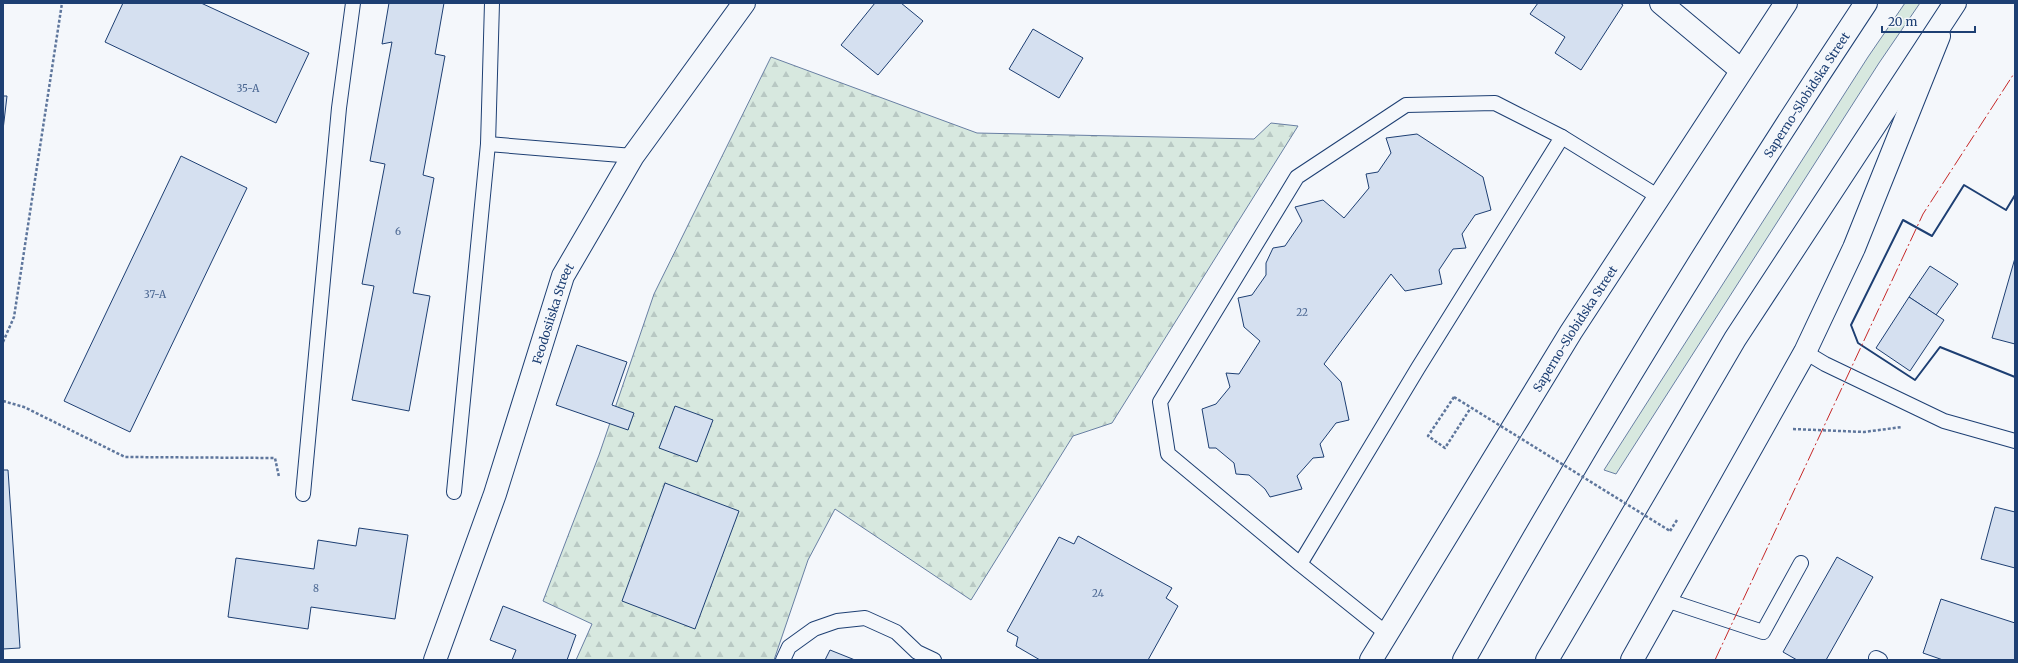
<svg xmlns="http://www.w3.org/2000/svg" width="2018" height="663" viewBox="0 0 2018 663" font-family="Merriweather,serif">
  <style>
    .grass { fill: #d7e8df; stroke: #687fa3 }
    .forest { fill: url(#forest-firs); stroke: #687fa3 }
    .building { fill: #d5e0f0; stroke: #1d3f73 }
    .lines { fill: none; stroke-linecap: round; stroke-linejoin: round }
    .lane-casing { stroke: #1d3f73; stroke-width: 16 }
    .street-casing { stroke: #1d3f73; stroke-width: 24 }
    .primary-casing { stroke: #1d3f73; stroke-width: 24 }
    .path { stroke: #5e769c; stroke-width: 2.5; stroke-dasharray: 3 2; stroke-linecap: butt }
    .lane { stroke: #f4f7fb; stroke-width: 14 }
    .street { stroke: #f4f7fb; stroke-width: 22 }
    .primary { stroke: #f4f7fb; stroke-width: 22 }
    .path-bridge { stroke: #5e769c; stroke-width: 2.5; stroke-dasharray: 3 2; stroke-linecap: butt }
    .wall { stroke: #1d3f73; stroke-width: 2 }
    .power { stroke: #c62828; stroke-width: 1; stroke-dasharray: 14 3 2 3; stroke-linecap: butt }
    .labels { text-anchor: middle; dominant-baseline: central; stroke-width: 3; stroke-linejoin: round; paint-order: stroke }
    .number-label { font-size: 10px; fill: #4b6792 }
    .street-label { font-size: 12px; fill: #1d3f73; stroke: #f4f7fb }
  </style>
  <defs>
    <pattern id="forest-firs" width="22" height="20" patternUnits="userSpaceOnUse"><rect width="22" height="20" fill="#d7e8df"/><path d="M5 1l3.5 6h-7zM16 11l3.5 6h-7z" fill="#b8c8c3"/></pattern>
  </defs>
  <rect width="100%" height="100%" fill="#f4f7fb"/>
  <path class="grass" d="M1905 3H1920L1879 63 1616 474 1604 470 1868 57Z"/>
  <path class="forest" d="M771 57 977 133 1254 139 1271 123 1298 126 1112 423 1073 436 971 600 835 509 808 560 774 660H576L592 624 543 601 599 455 654 294Z"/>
  <g class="building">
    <path d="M123 3H201L309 53 276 123 105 42Z"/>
    <path d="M389 3H444L435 54 445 56 423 175 434 178 413 293 430 296 409 411 352 400 374 286 362 284 385 164 370 161 392 42 382 44Z"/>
    <path d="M875 3H901L923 21 878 75 841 45Z"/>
    <path d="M1538 3H1620L1623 5 1581 70 1555 53 1565 37 1530 14Z"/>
    <path d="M1033 29 1083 58 1059 98 1009 69Z"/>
    <path d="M3 96H7L3 130Z"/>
    <path d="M1417 134 1483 177 1491 210 1475 215 1462 234 1466 248 1453 249 1439 270 1442 284 1405 291 1391 274 1324 364 1341 382 1349 420 1336 423 1320 444 1324 457 1313 458 1297 476 1302 489 1270 497 1265 489 1249 475 1236 474 1234 463 1216 448H1209L1202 409 1216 404 1230 387 1226 373 1239 374 1260 341 1244 327 1238 298 1252 295 1266 275V263L1273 248 1285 246 1302 221 1295 207 1323 200 1344 218 1369 188 1366 174 1378 172 1391 153 1386 138Z"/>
    <path d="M181 156 247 188 130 432 64 401Z"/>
    <path d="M2015 258V344L1992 338Z"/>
    <path d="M1930 266 1958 284 1936 315 1909 297Z"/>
    <path d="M1909 297 1944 320 1910 371 1876 348Z"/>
    <path d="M577 345 627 362 612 405 634 413 628 430 556 405Z"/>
    <path d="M675 406 713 420 697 462 659 448Z"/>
    <path d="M3 470H8L20 648 3 649Z"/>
    <path d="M665 483 739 511 695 629 622 601Z"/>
    <path d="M1995 507 2015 512V568L1981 559Z"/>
    <path d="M359 528 408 535 395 619 311 607 308 629 228 617 236 558 314 569 318 540 356 546Z"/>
    <path d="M1078 536 1172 588 1166 598 1178 606 1148 660H1040L1016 646 1018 637 1007 631 1059 537 1074 544Z"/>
    <path d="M1837 557 1873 577 1826 660H1797L1783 652Z"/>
    <path d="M1941 599 2015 623V660H1943L1923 653Z"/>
    <path d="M503 606 576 635 567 660H512L516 650 490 640Z"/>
    <path d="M830 650 855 660H825Z"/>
  </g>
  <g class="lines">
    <defs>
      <g id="lane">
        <path d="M1562 137 1659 197"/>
        <path d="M488 144 633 156"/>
        <path d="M1805 352 1825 364 1944 421 2015 441"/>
        <path d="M454 492 488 144 492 3"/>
        <path d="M303 494 339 108 353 3"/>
        <path d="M1300 564 1168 454 1160 402 1297 177 1406 105 1495 103 1562 137 1418 368 1300 564 1386 633"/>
        <path d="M1666 600 1763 632 1801 563"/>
        <path d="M1876 658 1880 660"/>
        <path d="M783 660 789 647 814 629 837 621 865 618 896 632 917 652 934 660"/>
      </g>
      <g id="street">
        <path d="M1661 3 1741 70"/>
        <path id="s1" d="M435 660 495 494 563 276 633 156 744 3"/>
        <path id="s2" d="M1371 660 1571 332 1786 3"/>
        <path d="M1632 660 1805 352 1854 248 1939 36"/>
      </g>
      <g id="primary">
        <path id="s3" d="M1464 660C1590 436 1724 217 1866 3"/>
        <path d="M1547 660 1735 339 1955 3"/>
      </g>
    </defs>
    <use href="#lane" class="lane-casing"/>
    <use href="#street" class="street-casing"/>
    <use href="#primary" class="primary-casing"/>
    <g class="path">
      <path d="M3 342 14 317 62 3"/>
      <path d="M1454 397 1428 436 1445 448 1470 409"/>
      <path d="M3 401 24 407 125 457 275 458 279 477"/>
      <path d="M1793 429 1864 432 1902 427"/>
      <path d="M1670 531 1677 520"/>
    </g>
    <use href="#lane" class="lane"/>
    <use href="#street" class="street"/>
    <use href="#primary" class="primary"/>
    <path class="path-bridge" d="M1454 397 1670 531"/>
    <path class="wall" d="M2015 195 2006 210 1964 185 1932 236 1903 220 1851 325 1858 343 1915 380 1940 347 2015 377"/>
    <path class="power" d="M1715 660 1923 214 2015 72"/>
  </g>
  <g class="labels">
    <g class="number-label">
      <text x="248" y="88">35-А</text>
      <text x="398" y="231">6</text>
      <text x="155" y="294">37-А</text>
      <text x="1302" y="312">22</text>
      <text x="316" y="588">8</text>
      <text x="1098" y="593">24</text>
    </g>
    <g class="street-label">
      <text stroke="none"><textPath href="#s3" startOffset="661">Saperno-Slobidska Street</textPath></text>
      <text stroke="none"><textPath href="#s1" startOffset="366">Feodosiiska Street</textPath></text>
      <text stroke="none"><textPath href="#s2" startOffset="389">Saperno-Slobidska Street</textPath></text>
    </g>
  </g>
  <rect width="2018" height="663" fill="none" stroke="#1d3f73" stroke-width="8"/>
  <path d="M1882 26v6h93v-6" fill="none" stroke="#1d3f73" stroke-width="2"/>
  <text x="1888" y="26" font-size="12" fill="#1d3f73" stroke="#f4f7fb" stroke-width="3" paint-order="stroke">20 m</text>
</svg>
